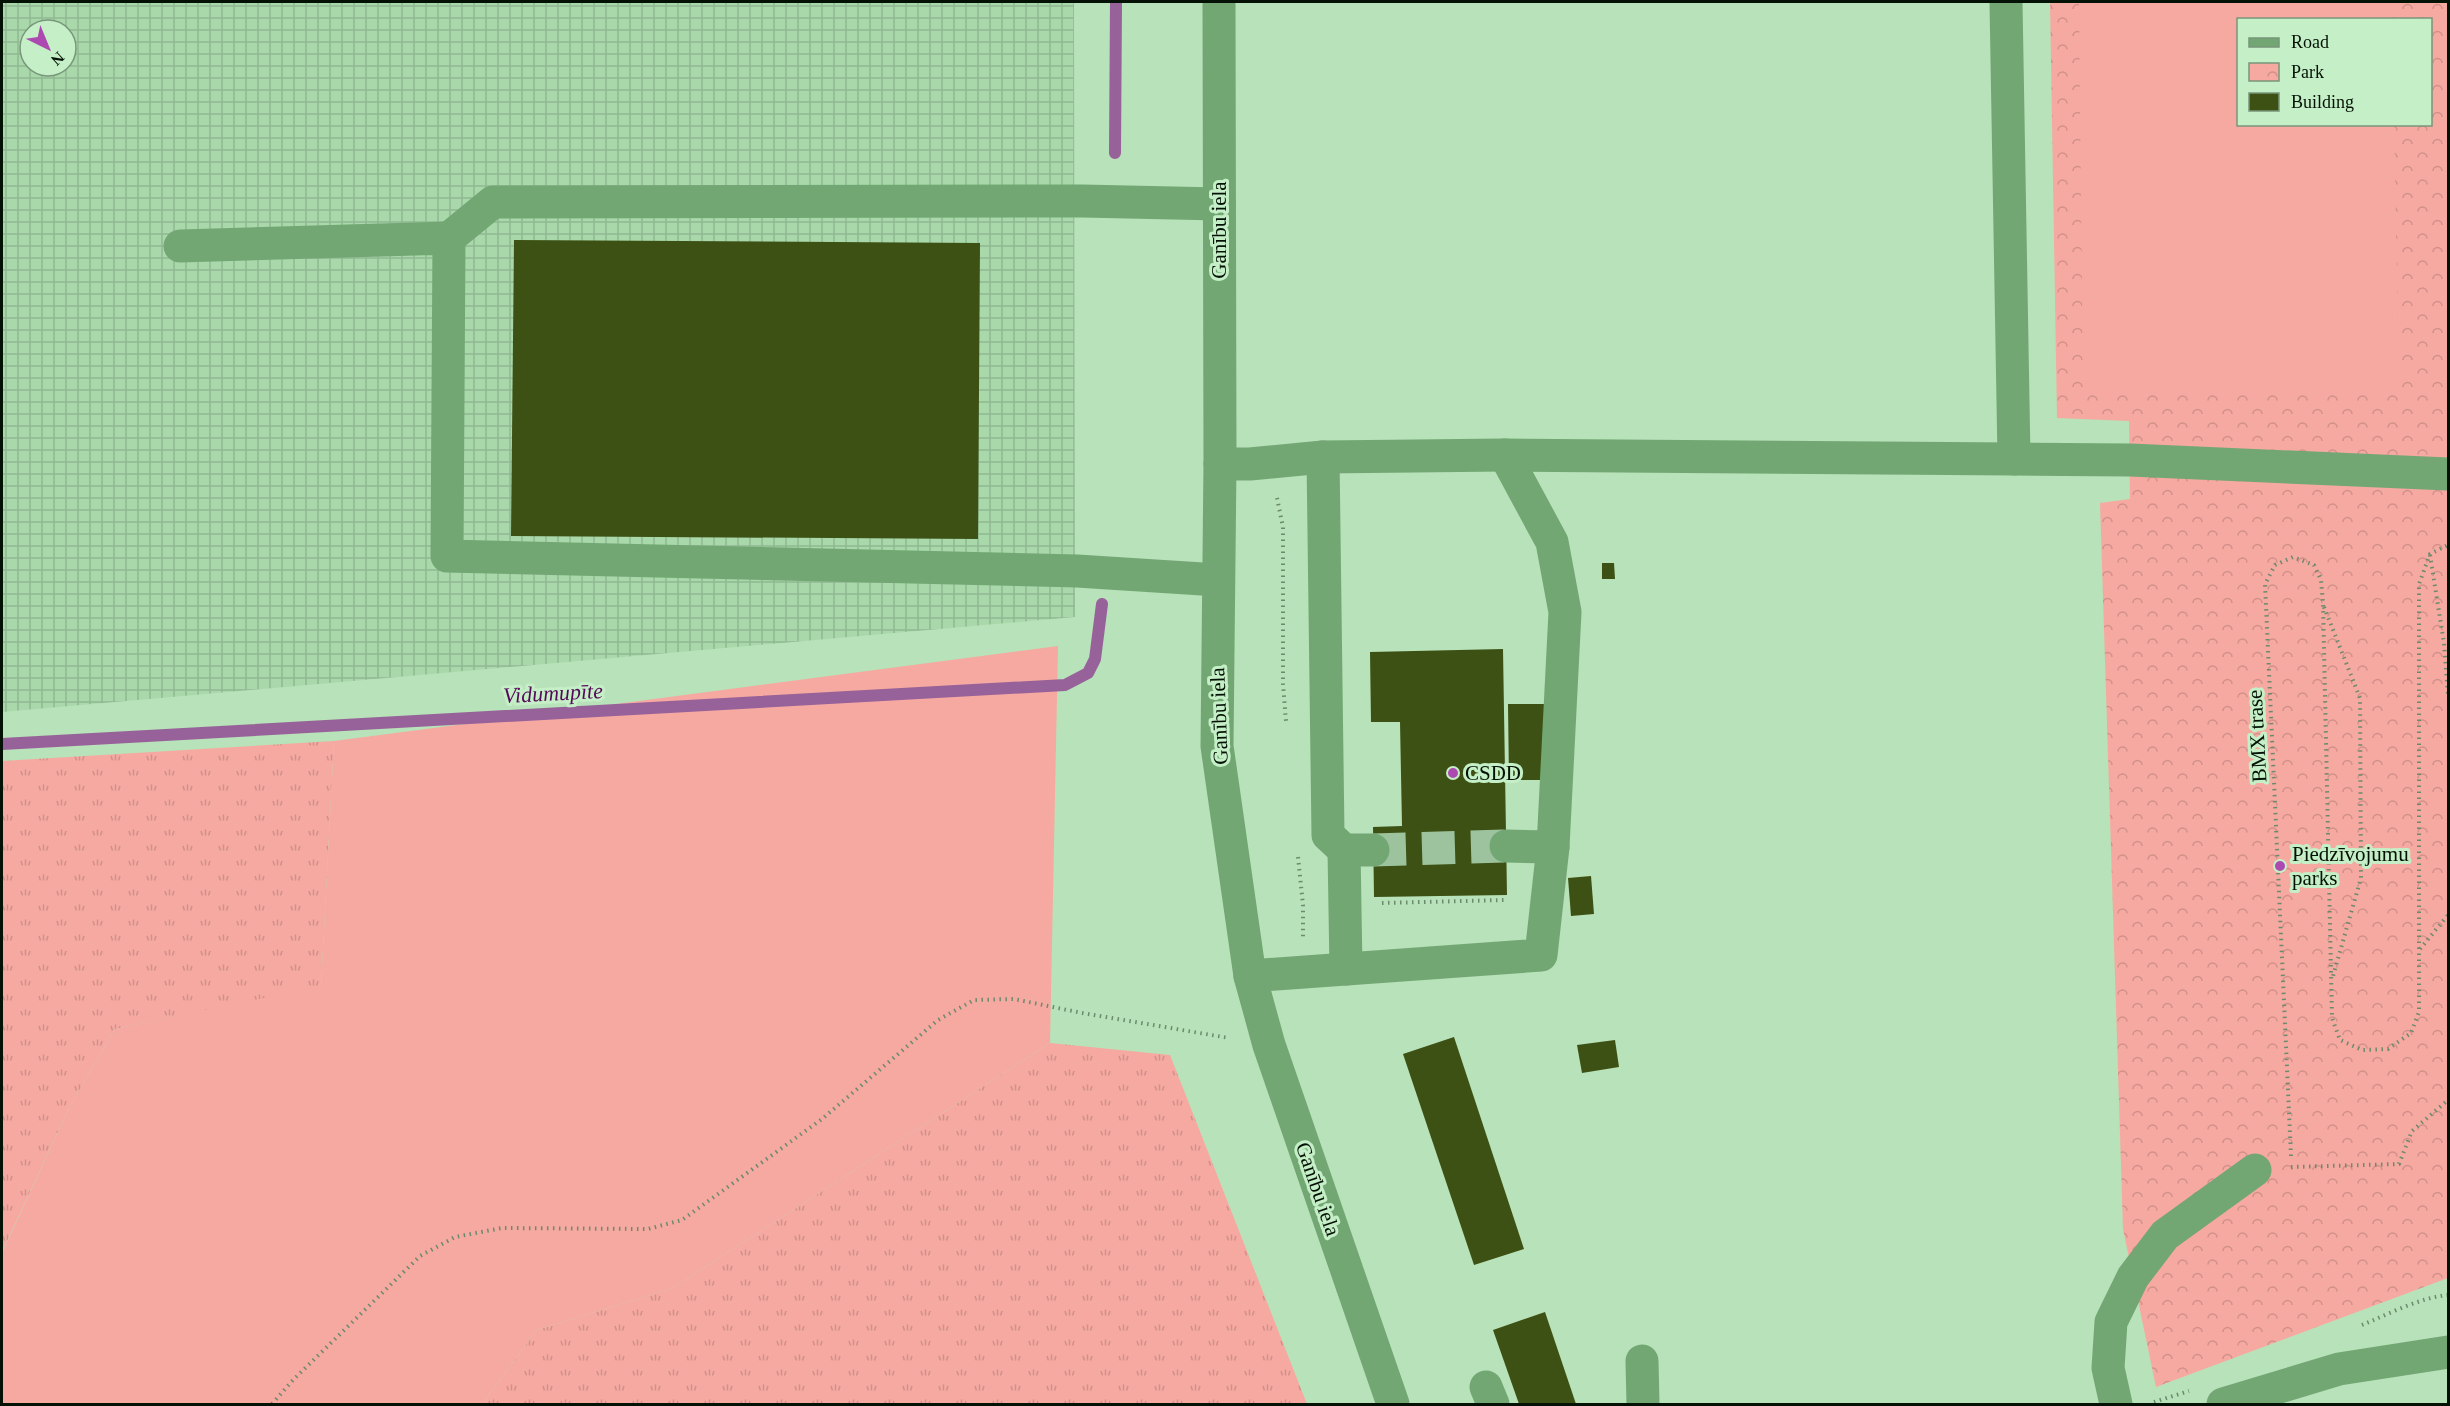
<svg xmlns="http://www.w3.org/2000/svg" width="2450" height="1406" viewBox="0 0 2450 1406" font-family="'Times New Roman',serif">
  <style>
    .industrial { fill: url(#industrial-grid); fill-rule: evenodd }
    .grass { fill: url(#grass-tufts) }
    .park { fill: url(#park-crowns); fill-rule: evenodd }
    .garden { fill: #f6a9a1 }
    .lines { fill: none; stroke-linecap: round; stroke-linejoin: round }
    .stream { stroke: #976299; stroke-width: 12 }
    .building { fill: #3d5114 }
    .minor-tunnel { stroke: #9dc39e; stroke-width: 33; stroke-dasharray: 33 16; stroke-linecap: butt }
    .path { stroke: #6c8a6d; stroke-width: 4; stroke-dasharray: 1.5 4.5; stroke-linecap: butt }
    .minor { stroke: #72a774; stroke-width: 33 }
    .poi-dot { fill: #ac4ab1; stroke: #c5efc6; stroke-width: 2 }
    .labels { text-anchor: middle; dominant-baseline: central; stroke-width: 6; stroke-linejoin: round; paint-order: stroke }
    .street-label { font-size: 21px; fill: #041105; stroke: #c5efc6 }
    .poi-label { font-size: 21px; fill: #041105; stroke: #c5efc6; text-anchor: start }
    .water-label { font-size: 22px; font-style: italic; fill: #56095a; stroke: #c5efc6 }
  </style>
  <defs>
    <pattern id="industrial-grid" width="8" height="8" patternUnits="userSpaceOnUse" patternTransform="scale(1.5)"><rect width="8" height="8" fill="#a9d9ab"/><path d="M0 4h8M4 0v8" fill="none" stroke="#90b992"/></pattern>
    <pattern id="grass-tufts" width="24" height="20" patternUnits="userSpaceOnUse" patternTransform="scale(1.5)"><rect width="24" height="20" fill="#f6a9a1"/><path d="M3 7l-1-3M5 7V3M7 7l1-3M15 17l-1-3M17 17v-4M19 17l1-3" fill="none" stroke="#d19089"/></pattern>
    <pattern id="park-crowns" width="20" height="18" patternUnits="userSpaceOnUse" patternTransform="scale(1.5)"><rect width="20" height="18" fill="#f6a9a1"/><path d="M2 6a3 3 0 1 1 6 0M12 15a3 3 0 1 1 6 0" fill="none" stroke="#d19089"/></pattern>
  </defs>
  <rect width="100%" height="100%" fill="#b8e2b9"/>
  <path class="industrial" d="M2 2H1074L1075 617 2 712ZM30 30H66V66H30Z"/>
  <g class="grass">
    <path d="M334 741 321 987 115 1029 69 1108 2 1252V761Z"/>
    <path d="M1050 1043 1170 1055 1307 1404H482L537 1330 673 1288Z"/>
  </g>
  <path class="park" d="M2050 2H2448V1278L2156 1387 2123 1229 2100 503 2130 499 2129 421 2057 418ZM2238 20H2430V124H2238Z"/>
  <g class="garden">
    <path d="M2079 2H2391L2392 19 2238 20V124L2394 125 2399 388 2083 394Z"/>
    <path d="M1058 646 1050 1043 673 1288 537 1330 482 1404H2V1253L69 1108 115 1029 321 986 334 741Z"/>
  </g>
  <g class="lines">
    <g class="stream">
      <path d="M1115 153 1116 2"/>
      <path d="M2 744 1065 685 1088 673 1095 659 1102 604"/>
    </g>
  </g>
  <g class="building">
    <path d="M514 240 980 243 978 539 511 536Z"/>
    <path d="M1602 563H1614L1615 579H1602Z"/>
    <path d="M1503 649 1507 895 1374 897 1373 827 1402 826 1400 722H1371L1370 652Z"/>
    <path d="M1508 704H1544L1545 780H1509Z"/>
    <path d="M1591 876 1594 914 1571 916 1568 878Z"/>
    <path d="M1454 1037 1524 1249 1474 1265 1403 1054Z"/>
    <path d="M1615 1040 1619 1067 1582 1073 1577 1045Z"/>
    <path d="M1545 1312 1576 1404H1519L1493 1330Z"/>
  </g>
  <g class="lines">
    <path class="minor-tunnel" d="M1373 850 1506 846"/>
    <g class="path">
      <path d="M1277 498 1283 527V684L1286 721"/>
      <path d="M2430 555 2444 643 2448 695"/>
      <path d="M2324 607 2360 698 2361 878 2333 976"/>
      <path d="M1298 857 1303 905V937"/>
      <path d="M1382 903 1505 900"/>
      <path d="M2420 949 2448 915"/>
      <path d="M2291 1156 2265 584 2275 565 2293 557 2314 565 2321 580 2323 603 2332 1018 2340 1040 2362 1050 2388 1049 2411 1033 2419 1012V584L2430 554 2448 545"/>
      <path d="M2291 1167 2399 1164 2412 1131 2448 1100"/>
      <path d="M2362 1325C2389 1314 2418 1298 2448 1295"/>
      <path d="M2154 1402 2189 1391"/>
      <path d="M272 1404 293 1380 420 1256 455 1237 502 1228 648 1229 682 1220 822 1119 938 1020 974 1000 1014 999 1082 1013 1229 1038"/>
    </g>
    <g class="minor">
      <path d="M1219 2 1220 464 1217 746 1250 976 1269 1045 1393 1404"/>
      <path d="M2006 2 2014 459"/>
      <path d="M449 238 493 202 1082 201 1219 204"/>
      <path d="M180 246 449 238 447 556 1077 571 1218 580"/>
      <path d="M1323 457 1328 835 1344 850H1373"/>
      <path d="M1220 464H1250L1323 457 1505 455 2014 459 2130 460 2448 474"/>
      <path d="M1506 846 1553 847"/>
      <path d="M1344 850 1346 969"/>
      <path d="M1250 976 1541 955 1553 847 1565 612 1552 542 1505 455"/>
      <path d="M1642 1361 1643 1404"/>
      <path d="M1486 1387 1493 1404"/>
      <path d="M2116 1404 2108 1368 2111 1322 2133 1277 2165 1235 2255 1170"/>
      <path d="M2223 1404 2339 1369 2448 1352"/>
    </g>
  </g>
  <g class="poi-dot">
    <circle cx="1453" cy="773" r="6"/>
    <circle cx="2280" cy="866" r="6"/>
  </g>
  <g class="labels">
    <g class="street-label">
      <text transform="translate(1219 230) rotate(-90)">Ganību iela</text>
      <text transform="translate(1219 716) rotate(-92)">Ganību iela</text>
      <text transform="translate(2257 736) rotate(-93)">BMX trase</text>
      <text transform="translate(1318 1189) rotate(71)">Ganību iela</text>
    </g>
    <g class="poi-label">
      <text x="1465" y="773">CSDD</text>
      <text x="2292" y="854">Piedzīvojumu<tspan x="2292" dy="24">parks</tspan></text>
    </g>
    <g class="water-label">
      <text transform="translate(553 693) rotate(-3)">Vidumupīte</text>
    </g>
  </g>
  <rect width="2450" height="1406" fill="none" stroke="#041105" stroke-width="6"/>
  <rect x="2237" y="18" width="195" height="108" fill="#c5efc6" stroke="#789679" stroke-width="1.5"/>
  <rect x="2249" y="38" width="30" height="9" fill="#72a774" stroke="#789679" stroke-width="1.5"/>
  <text x="2291" y="48" font-size="18" fill="#041105">Road</text>
  <rect x="2249" y="63" width="30" height="18" fill="url(#park-crowns)" stroke="#789679" stroke-width="1.5"/>
  <text x="2291" y="78" font-size="18" fill="#041105">Park</text>
  <rect x="2249" y="93" width="30" height="18" fill="#3d5114" stroke="#789679" stroke-width="1.5"/>
  <text x="2291" y="108" font-size="18" fill="#041105">Building</text>
  <g transform="translate(48 48) rotate(137)"><circle r="28" fill="#c5efc6" stroke="#789679" stroke-width="1.5"/>
  <path d="M0-4.5L10 22L0 15L-10 22Z" fill="#ac4ab1"/>
  <text y="-9" font-size="16" font-weight="bold" text-anchor="middle" fill="#041105">N</text>
  </g>
</svg>
